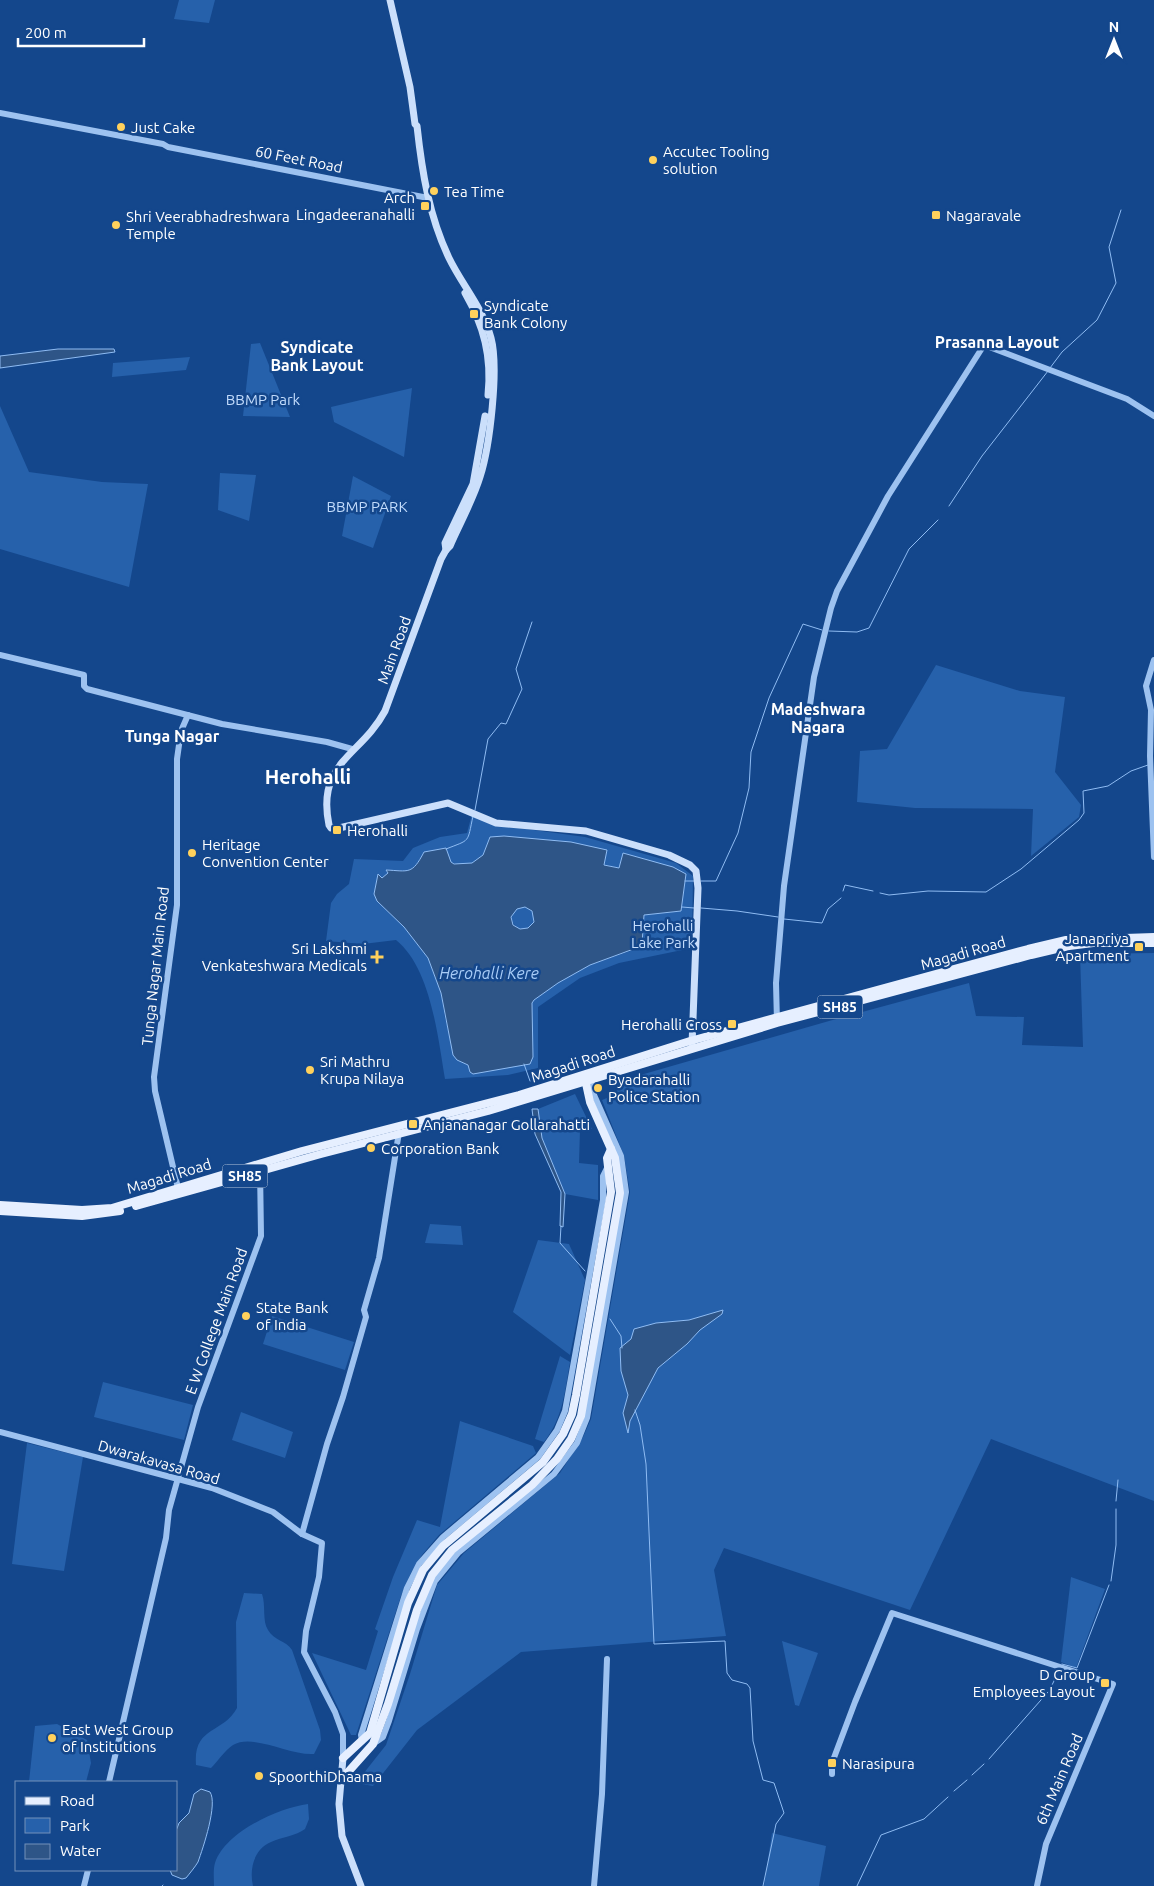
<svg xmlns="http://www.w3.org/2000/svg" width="1154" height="1886" viewBox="0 0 1154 1886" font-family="Ubuntu,sans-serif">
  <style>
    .green { fill: #2661ab; fill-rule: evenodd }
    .water { fill: #2e5587; stroke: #8fbcf3; fill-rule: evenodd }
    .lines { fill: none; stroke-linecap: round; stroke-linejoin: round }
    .stream { stroke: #8fbcf3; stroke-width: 1 }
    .tertiary { stroke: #9dc2f0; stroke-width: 6 }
    .secondary { stroke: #cbdffb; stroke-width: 7 }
    .primary { stroke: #e6efff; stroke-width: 8 }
    .poi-dot { fill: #ffd15c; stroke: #14478c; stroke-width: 2 }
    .labels { text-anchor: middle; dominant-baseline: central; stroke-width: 5; stroke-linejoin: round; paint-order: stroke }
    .shield { fill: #14478c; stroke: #b8c8dc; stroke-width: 1 }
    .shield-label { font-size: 14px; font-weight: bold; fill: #fff }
    .poi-label { font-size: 15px; fill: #fff; stroke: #14478c; text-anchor: start }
    .street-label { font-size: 15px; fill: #fff; stroke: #14478c }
    .park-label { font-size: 15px; fill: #c3dcfc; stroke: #14478c }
    .neighbourhood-label { font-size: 16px; font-weight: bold; fill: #fff; stroke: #14478c }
    .water-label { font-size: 16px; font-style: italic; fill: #a8ccf7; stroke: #14478c }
    .district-label { font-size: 20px; font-weight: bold; fill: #fff; stroke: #14478c }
  </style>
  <rect width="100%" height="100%" fill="#14478c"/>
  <g class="green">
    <path d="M179 0H215L209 23 174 19Z"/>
    <path d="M260 343 290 417 243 416 251 344Z"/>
    <path d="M190 357 186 370 112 377 113 363Z"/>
    <path d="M412 388 404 457 334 422 331 407Z"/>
    <path d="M0 406 29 472 102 482 148 484 129 587 0 549Z"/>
    <path d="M220 473 256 475 249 521 218 510Z"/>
    <path d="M353 476 391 496 373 548 342 536Z"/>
    <path d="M936 665 1020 691 1065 697 1055 772 1081 805 1079 817 1031 856 1033 809 915 808 857 802 860 751 887 749Z"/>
    <path d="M472 814 490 824 585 837 676 863 693 876 692 948 619 963 580 978 538 1007V1068L508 1075 445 1079C438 1038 431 968 396 940L363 944 326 941 331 903 337 894 349 884 354 859 403 861 413 848 440 837 467 833ZM490 837 619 868 624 853 686 874 681 911 644 915 642 921V944L636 949 590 965 558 983 534 1000 532 1003 533 1057 470 1072 468 1065 457 1060 445 1018 441 993 428 958 404 927 377 901 378 874 382 878 388 873 386 870C410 871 413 875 424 852 439 858 470 875 482 856 486 850 488 843 490 837Z"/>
    <circle cx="523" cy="918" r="11"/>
    <path d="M1154 953V1501L991 1439 910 1610 724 1548 714 1570 726 1636 521 1652 417 1730 373 1786 356 1783 386 1745 410 1674 437 1585 464 1553 560 1473 583 1437 591 1419 630 1192 624 1156 602 1100 617 1094 616 1082 829 1021 969 983 976 1016 1024 1017 1022 1045 1083 1047 1080 954Z"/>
    <path d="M575 1094 592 1129 580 1130 579 1163 598 1165V1200L565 1194 541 1138 538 1109Z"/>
    <path d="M430 1224 461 1226 463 1245 425 1243Z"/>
    <path d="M538 1240 569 1244 585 1280 570 1355 513 1312Z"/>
    <path d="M272 1316 354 1342 345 1370 263 1344Z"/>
    <path d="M560 1356 570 1362C565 1391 563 1418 544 1442L535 1439Z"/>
    <path d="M103 1382 193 1405 184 1440 94 1417Z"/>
    <path d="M241 1412 293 1432 285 1458 232 1440Z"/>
    <path d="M460 1421 533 1446 536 1453 439 1535 422 1555 411 1573 401 1596 356 1735H351L312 1653 366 1670 378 1631 375 1629 393 1577 417 1520 440 1527Z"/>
    <path d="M27 1443 83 1457 64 1571 12 1564Z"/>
    <path d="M1071 1577 1105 1589 1076 1668 1061 1662Z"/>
    <path d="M244 1593 262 1594C266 1605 262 1621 268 1630 274 1641 286 1640 292 1650L320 1730 321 1740 314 1754C291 1756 253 1733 233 1745 225 1750 218 1761 211 1768L196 1765C193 1726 223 1734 237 1708L236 1622Z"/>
    <path d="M782 1641 818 1653 799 1706 795 1705Z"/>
    <path d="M57 1724 87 1740 91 1763 86 1782H29L35 1726Z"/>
    <path d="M308 1804 309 1819 305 1829C296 1836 282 1837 271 1842 254 1849 249 1869 253 1886H214C214 1879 213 1869 215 1863 225 1832 278 1808 308 1804Z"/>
    <path d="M772 1833 826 1846 819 1886H764Z"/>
  </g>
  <g class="water">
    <path d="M58 349H114L115 352 0 368V356Z"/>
    <path d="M504 836 571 842 607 850 604 865 619 868 623 853 673 867 686 874 681 911 644 915 642 944 639 947 590 965 558 983 534 1000 532 1003 533 1057 530 1064 473 1074 470 1072 468 1065 457 1060 453 1055 441 993 428 958 404 927 377 901 374 894 378 874 382 878 388 873 386 870C409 871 412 875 424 852L446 848 451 862 454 864 472 863 483 855 490 837ZM525 907 532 911 534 922 528 928 520 929 513 925 511 917 517 909Z"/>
    <path d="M532 1109H538L542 1138 565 1194 563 1227 560 1226 561 1192 535 1134Z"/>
    <path d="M723 1310 722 1314 700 1330 687 1344 658 1368 630 1421 628 1433 623 1413 628 1395 621 1371 620 1348 631 1339 634 1329 656 1323 689 1320Z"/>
    <path d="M201 1789 210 1792C218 1804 203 1848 198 1862 195 1867 190 1873 186 1878L182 1879 172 1875 170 1870H176V1831L179 1823 189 1813 194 1794Z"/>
  </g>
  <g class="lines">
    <g class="stream">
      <path d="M1050 368 1062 352 1097 320 1116 283 1109 247 1121 210"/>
      <path d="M949 506 982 456 1048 371"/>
      <path d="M829 631 857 632 869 628 909 549 938 520"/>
      <path d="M475 810 488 739 501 723 506 724 522 689 516 669 532 622"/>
      <path d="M446 849C471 839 467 844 473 816"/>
      <path d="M685 881H695"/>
      <path d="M701 881H716L738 833 749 788 751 752 769 698 803 624 822 630"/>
      <path d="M843 891 845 885 873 891"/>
      <path d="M880 893 889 895 928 891 986 892 1021 869 1079 820 1084 813 1083 791 1108 786 1131 771 1148 765"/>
      <path d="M682 907 694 908"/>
      <path d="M701 908 737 911 778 917"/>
      <path d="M784 919 822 923 828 909 841 898"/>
      <path d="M524 1064 530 1081"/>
      <path d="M561 1226 560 1243 585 1271"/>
      <path d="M610 1319 621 1336 622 1348"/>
      <path d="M635 1410 640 1425 646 1464 654 1644 725 1641 727 1673 732 1680 747 1684 750 1688 753 1741 763 1780 774 1783 784 1813 776 1824 763 1886"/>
      <path d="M1116 1501 1118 1480"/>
      <path d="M1111 1581 1116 1545V1509"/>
      <path d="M1062 1664 1077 1668 1109 1585"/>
      <path d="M1051 1687 1059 1671"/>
      <path d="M989 1759 1048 1692"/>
      <path d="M972 1775 984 1764"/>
      <path d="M954 1791 967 1780"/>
      <path d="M162 1886 163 1885"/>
      <path d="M857 1886 881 1835 924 1819 948 1797"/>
    </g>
    <g class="tertiary">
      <path d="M0 113 163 144 168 147 428 198"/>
      <path d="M0 655 84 675V686L87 689 222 724 327 742 352 749"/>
      <path d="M1154 660 1146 686 1151 710 1150 756 1154 857"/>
      <path d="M777 1022 776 983 784 886 814 677 831 608 837 591 888 496 984 345 1127 399 1154 416"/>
      <path d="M178 1188 155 1091 154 1077 177 905V759L181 731 188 715"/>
      <path d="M0 1432 212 1488 273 1512 302 1534 322 1543 319 1577 306 1631 304 1652 335 1712 343 1734V1758"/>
      <path d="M302 1534 327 1444 343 1397 366 1317 364 1310 379 1258 399 1132"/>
      <path d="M362 1741 361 1735 407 1588 419 1564 443 1537 538 1457 557 1430 565 1411 603 1200V1176L608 1166"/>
      <path d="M373 1744 383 1737 389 1721 417 1629 435 1581 458 1553 554 1474 577 1443 587 1418 626 1192 621 1156 594 1095 591 1080"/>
      <path d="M832 1774V1763L855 1702 892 1613 1113 1684 1046 1844 1037 1886"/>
      <path d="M109 1782 166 1538 169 1510 198 1407 261 1236 260 1168"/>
      <path d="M84 1886 88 1870"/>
      <path d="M594 1886 602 1794 607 1659"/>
    </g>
    <g class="secondary">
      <path d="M390 0 410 87 415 124 417 126C422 172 429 216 449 258 462 285 483 308 491 338 499 368 490 446 480 477 473 500 460 523 450 546L446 550 441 559 385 711C361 756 316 762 329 825L331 828H339L448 803 496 823 586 831 669 855 690 865 696 871 698 888 692 1045"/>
      <path d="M465 293C484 326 492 357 488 395"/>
      <path d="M446 550 445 543 473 484 485 416"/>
      <path d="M343 1758 339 1804 342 1836 361 1886"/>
    </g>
    <g class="primary">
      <path d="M0 1205 82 1210 112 1208 302 1151 519 1095 690 1041 1028 949 1066 940 1154 937"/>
      <path d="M136 1206 321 1154 488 1111 777 1023 1031 955 1069 946 1093 943H1154"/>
      <path d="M0 1211 82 1216 120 1211"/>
      <path d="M343 1758 370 1733 408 1603 423 1570 443 1546 543 1462 563 1434 572 1414 576 1395 611 1192 607 1158 611 1149"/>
      <path d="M341 1780 373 1744 388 1704 417 1610 432 1575 452 1550 532 1485 557 1459 571 1439 581 1416 620 1193 615 1158 590 1102 585 1079"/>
    </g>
  </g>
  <g class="poi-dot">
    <circle cx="121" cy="127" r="5"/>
    <circle cx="653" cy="160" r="5"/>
    <circle cx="434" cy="191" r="5"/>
    <rect x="420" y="201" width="10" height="10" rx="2.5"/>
    <rect x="931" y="210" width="10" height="10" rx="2.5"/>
    <circle cx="116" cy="225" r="5"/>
    <rect x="469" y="309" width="10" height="10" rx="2.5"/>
    <rect x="332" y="825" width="10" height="10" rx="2.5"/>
    <circle cx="192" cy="853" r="5"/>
    <rect x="1134" y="942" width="10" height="10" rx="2.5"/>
    <path d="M374.5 949.5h5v5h5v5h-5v5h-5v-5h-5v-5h5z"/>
    <rect x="727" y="1019" width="10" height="10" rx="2.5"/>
    <circle cx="310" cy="1070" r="5"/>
    <circle cx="598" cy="1088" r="5"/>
    <rect x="408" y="1119" width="10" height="10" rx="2.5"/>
    <circle cx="371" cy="1148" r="5"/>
    <circle cx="246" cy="1316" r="5"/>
    <rect x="1100" y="1678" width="10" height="10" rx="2.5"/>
    <circle cx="52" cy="1738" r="5"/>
    <rect x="827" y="1758" width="10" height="10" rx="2.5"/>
    <circle cx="259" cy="1776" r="5"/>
  </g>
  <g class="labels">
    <g class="shield">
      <rect x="817.5" y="995.5" width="45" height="23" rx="4"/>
      <rect x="222.5" y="1164.5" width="45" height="23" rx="4"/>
    </g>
    <g class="shield-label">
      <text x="840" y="1007">SH85</text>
      <text x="245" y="1176">SH85</text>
    </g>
    <g class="poi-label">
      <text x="131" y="127">Just Cake</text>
      <text x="663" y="151">Accutec Tooling<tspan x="663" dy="17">solution</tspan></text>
      <text x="444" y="191">Tea Time</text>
      <text x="415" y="197" text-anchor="end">Arch<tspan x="415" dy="17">Lingadeeranahalli</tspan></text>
      <text x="946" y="215">Nagaravale</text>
      <text x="126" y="216">Shri Veerabhadreshwara<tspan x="126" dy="17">Temple</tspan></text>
      <text x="484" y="305">Syndicate<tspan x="484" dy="17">Bank Colony</tspan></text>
      <text x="347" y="830">Herohalli</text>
      <text x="202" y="844">Heritage<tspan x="202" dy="17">Convention Center</tspan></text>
      <text x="1129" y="938" text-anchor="end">Janapriya<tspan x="1129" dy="17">Apartment</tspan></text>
      <text x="367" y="948" text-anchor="end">Sri Lakshmi<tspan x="367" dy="17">Venkateshwara Medicals</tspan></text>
      <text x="722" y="1024" text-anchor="end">Herohalli Cross</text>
      <text x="320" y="1061">Sri Mathru<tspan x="320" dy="17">Krupa Nilaya</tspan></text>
      <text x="608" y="1079">Byadarahalli<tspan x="608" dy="17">Police Station</tspan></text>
      <text x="423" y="1124">Anjananagar Gollarahatti</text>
      <text x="381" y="1148">Corporation Bank</text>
      <text x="256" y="1307">State Bank<tspan x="256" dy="17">of India</tspan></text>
      <text x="1095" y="1674" text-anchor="end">D Group<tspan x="1095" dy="17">Employees Layout</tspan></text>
      <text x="62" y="1729">East West Group<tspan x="62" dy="17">of Institutions</tspan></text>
      <text x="842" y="1763">Narasipura</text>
      <text x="269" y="1776">SpoorthiDhaama</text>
    </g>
    <g class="street-label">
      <text transform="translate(299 159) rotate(11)">60 Feet Road</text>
      <text transform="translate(394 650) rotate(-70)">Main Road</text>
      <text transform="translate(963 953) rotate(-16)">Magadi Road</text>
      <text transform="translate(155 966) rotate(-84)">Tunga Nagar Main Road</text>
      <text transform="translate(573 1064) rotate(-18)">Magadi Road</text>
      <text transform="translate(169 1176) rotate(-17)">Magadi Road</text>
      <text transform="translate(216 1321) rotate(-70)">E W College Main Road</text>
      <text transform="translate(159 1462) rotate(16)">Dwarakavasa Road</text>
      <text transform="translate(1059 1779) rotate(-67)">6th Main Road</text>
    </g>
    <g class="park-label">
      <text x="263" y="399">BBMP Park</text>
      <text x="367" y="506">BBMP PARK</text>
      <text x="663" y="925">Herohalli<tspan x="663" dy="17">Lake Park</tspan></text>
    </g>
    <g class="neighbourhood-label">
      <text x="997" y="342">Prasanna Layout</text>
      <text x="317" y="347">Syndicate<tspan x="317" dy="18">Bank Layout</tspan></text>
      <text x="818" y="709">Madeshwara<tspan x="818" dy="18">Nagara</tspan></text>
      <text x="172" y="736">Tunga Nagar</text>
    </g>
    <g class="water-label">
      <text x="489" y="973">Herohalli Kere</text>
    </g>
    <g class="district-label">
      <text x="308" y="776">Herohalli</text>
    </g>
  </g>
  <rect x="15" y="1781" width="162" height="90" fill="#14478c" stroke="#7291ba"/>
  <rect x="25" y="1797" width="25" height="8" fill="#e6efff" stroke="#7291ba"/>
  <text x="60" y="1806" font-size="15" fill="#ffffff">Road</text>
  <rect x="25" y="1818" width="25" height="15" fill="#2661ab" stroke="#7291ba"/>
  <text x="60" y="1831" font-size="15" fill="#ffffff">Park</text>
  <rect x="25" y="1844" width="25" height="15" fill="#2e5587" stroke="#7291ba"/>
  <text x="60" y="1856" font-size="15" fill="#ffffff">Water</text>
  <g transform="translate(1114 40)" stroke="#14478c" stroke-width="4" paint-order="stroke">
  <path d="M0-4L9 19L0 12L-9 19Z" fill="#ffffff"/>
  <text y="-8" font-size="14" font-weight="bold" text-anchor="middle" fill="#ffffff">N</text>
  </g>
  <path d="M18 38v8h126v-8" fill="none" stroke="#ffffff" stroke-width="2.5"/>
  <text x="25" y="38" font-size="15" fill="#ffffff" stroke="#14478c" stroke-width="4" paint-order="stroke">200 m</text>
</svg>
